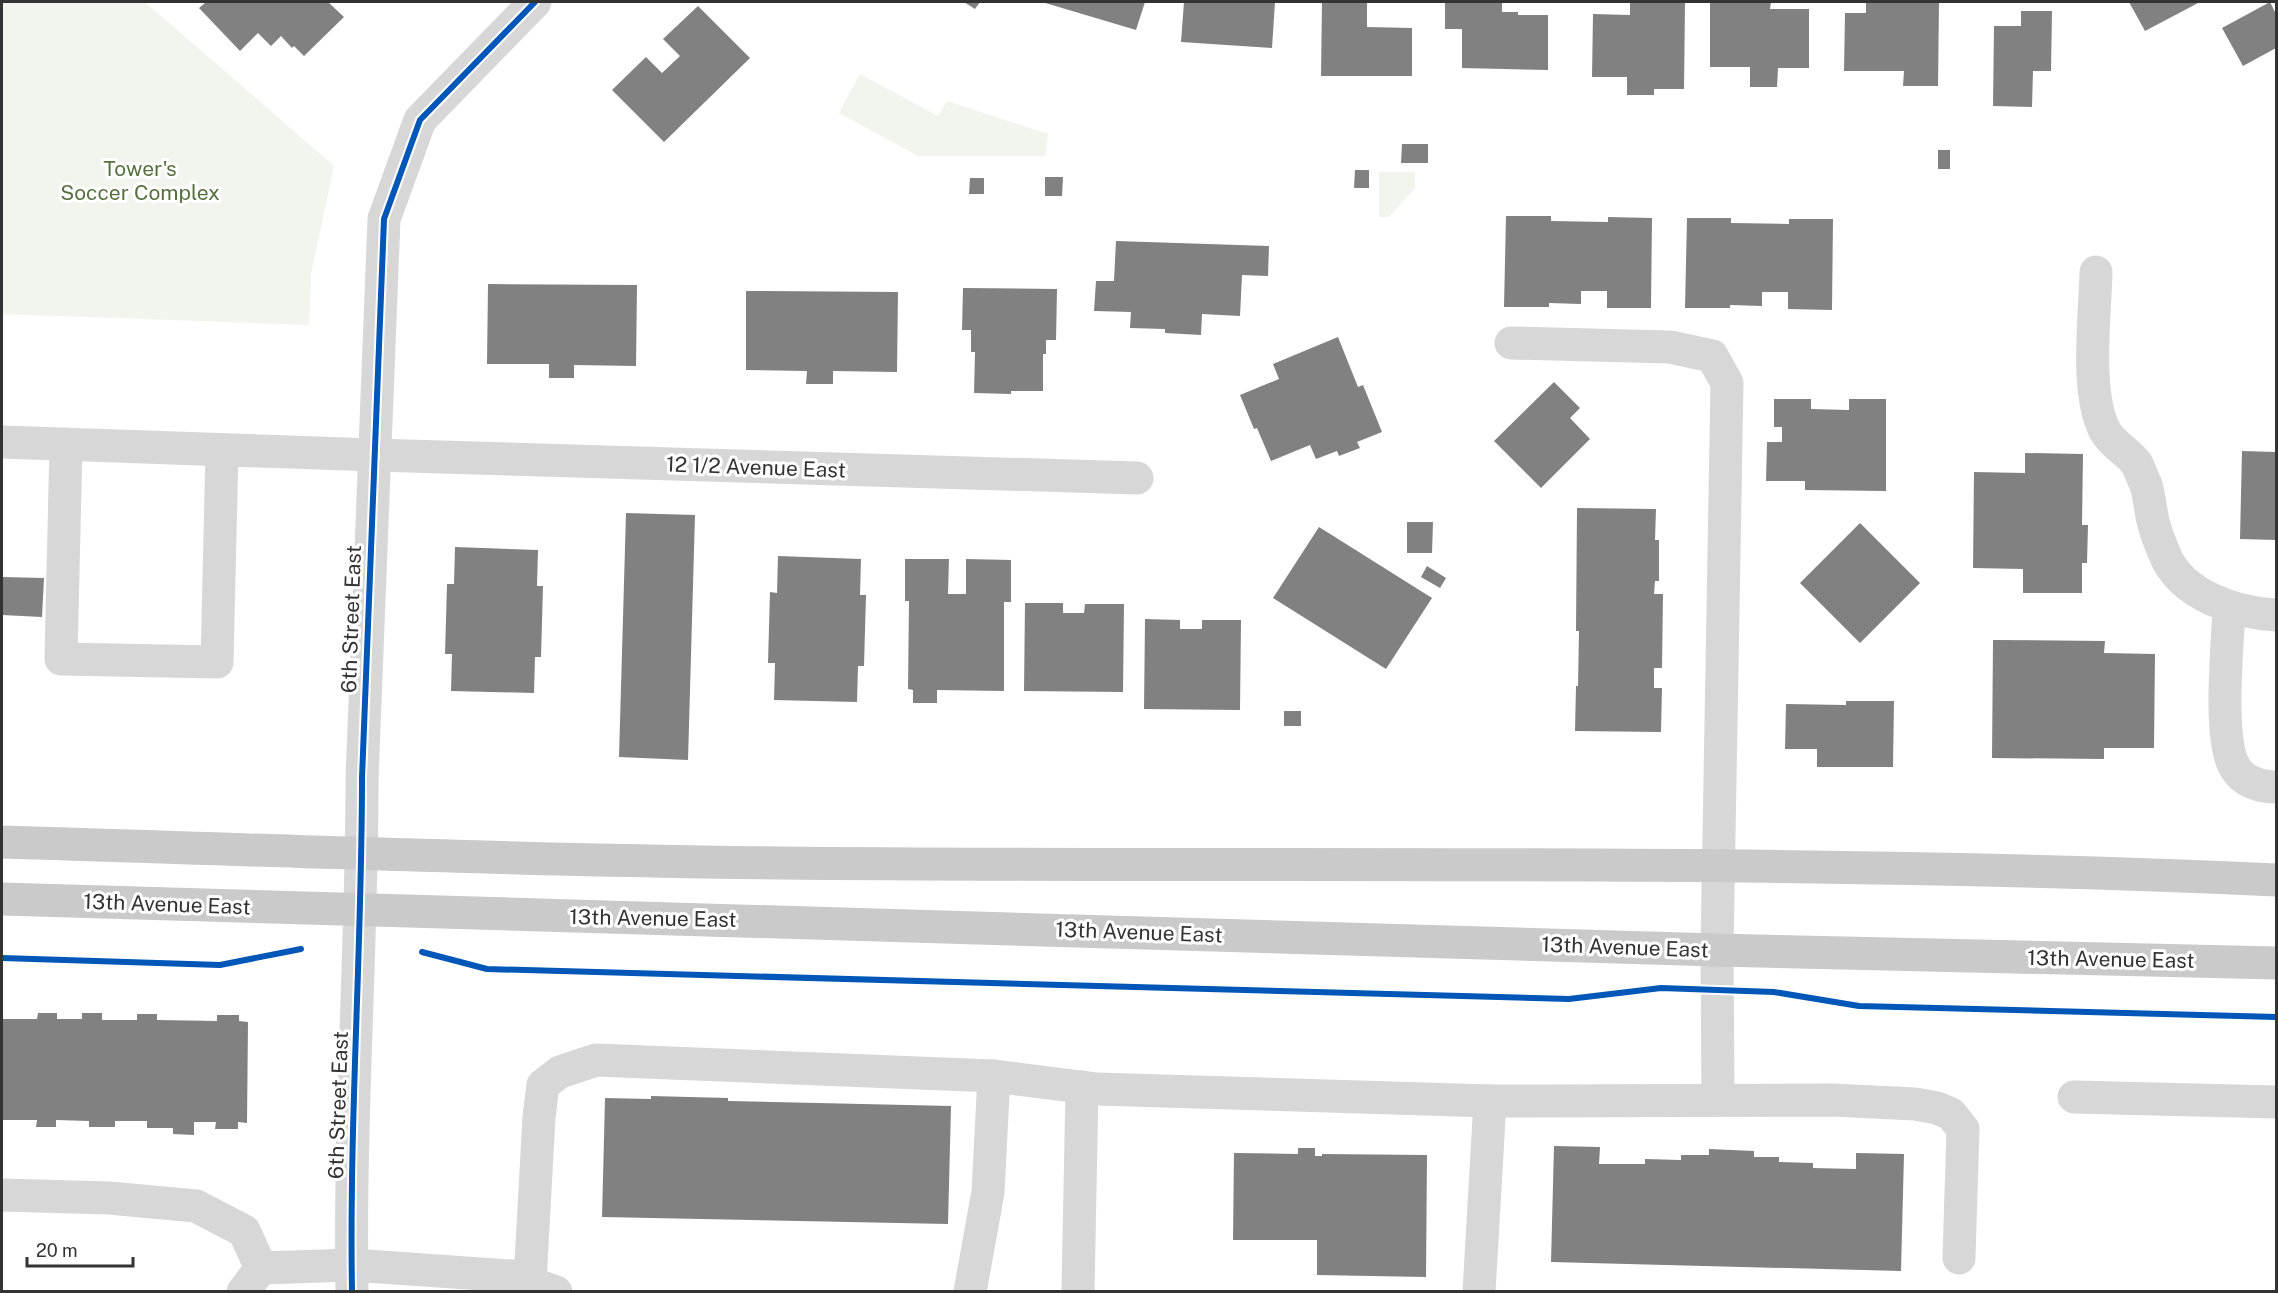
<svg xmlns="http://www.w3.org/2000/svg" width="2278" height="1293" viewBox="0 0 2278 1293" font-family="'Public Sans',sans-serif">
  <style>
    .green { fill: #f1f5ed }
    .building { fill: #818181 }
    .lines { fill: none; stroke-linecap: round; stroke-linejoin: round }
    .minor { stroke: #d7d7d7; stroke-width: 33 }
    .major { stroke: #cacaca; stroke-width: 33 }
    .cycleway-casing { stroke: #fff; stroke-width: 10 }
    .cycleway { stroke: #0057b8; stroke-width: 6 }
    .labels { text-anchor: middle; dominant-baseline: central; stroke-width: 6; stroke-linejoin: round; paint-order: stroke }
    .park-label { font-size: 21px; fill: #56703f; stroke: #fff }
    .street-label { font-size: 21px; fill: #333; stroke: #fff }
  </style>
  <rect width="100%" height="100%" fill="#fff"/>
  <g class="green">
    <path d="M2 2H145L334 166 311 274 309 325 2 314Z"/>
    <path d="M860 74 938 116 947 101 1048 134 1045 156H918L839 113Z"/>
    <path d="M1379 172H1415V188L1389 217H1379Z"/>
  </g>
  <g class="building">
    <path d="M206 2H328L344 17 304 56 294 46 292 48 281 36 271 46 258 33 240 51 199 8Z"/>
    <path d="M964 2H980L975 9Z"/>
    <path d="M1042 2H1145L1136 30Z"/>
    <path d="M1184 2H1275L1272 48 1181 42Z"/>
    <path d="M1322 2H1367V27L1412 28V76H1321Z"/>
    <path d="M1445 2H1502V12H1518V15H1548V70L1462 68V29H1445Z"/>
    <path d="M1630 2H1685L1684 89H1654V95H1627V77H1592L1593 14 1630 15Z"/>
    <path d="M1710 2H1771L1770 9H1809V68H1778L1777 87H1750V67H1710Z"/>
    <path d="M1866 2H1939L1938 86H1903L1904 71H1844L1845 13H1866Z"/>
    <path d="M2129 2H2200L2145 31Z"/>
    <path d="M2270 2 2276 14V48L2243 66 2222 28Z"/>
    <path d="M698 6 750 58 664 142 612 90 646 57 662 73 680 56 663 39Z"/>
    <path d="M2021 11H2052L2051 71H2033L2032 107 1993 106 1994 26H2021Z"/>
    <path d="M1402 144H1428V163H1401Z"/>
    <rect x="1938" y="150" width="12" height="19"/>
    <path d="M1355 170H1369V188H1354Z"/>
    <path d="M1045 177H1063L1062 196H1045Z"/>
    <path d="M970 178H984V194H969Z"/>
    <path d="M1506 216H1551V221L1608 222V217L1652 218 1651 308H1607V291H1581V304L1549 303V307H1504Z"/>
    <path d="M1687 218H1731V223L1789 224V219H1833L1832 310 1788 309V292H1762V306L1730 305V308H1685Z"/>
    <path d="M1116 241 1269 246 1268 276 1242 275 1240 316 1202 314 1201 335 1165 333V329L1130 328 1131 312 1094 311 1096 281H1114Z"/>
    <path d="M488 284 637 285 636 366 574 365V378H549V364H487Z"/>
    <path d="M963 288 1057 289 1056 340H1046V354H1043V391H1011V394L974 393 975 352H971V330H962Z"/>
    <path d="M746 291 898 292 897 372 833 371V384H806L807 371 746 370Z"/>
    <path d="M1338 337 1358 387 1363 385 1382 432 1357 442 1360 448 1339 456 1337 451 1316 459 1310 445 1271 461 1257 428 1254 429 1240 395 1279 379 1273 364Z"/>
    <path d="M1554 382 1580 408 1570 418 1590 439 1541 488 1494 441Z"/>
    <path d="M1774 399H1811V409L1849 410V399H1886V491L1805 490V481H1766L1767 442H1782V427H1774Z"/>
    <path d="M2242 451 2276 452V540L2240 539Z"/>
    <path d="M2025 453 2083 454 2082 525H2088L2087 563H2082V593H2023V569L1973 568 1974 472 2025 473Z"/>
    <path d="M1577 508 1656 509 1655 540H1659V581H1655L1654 594H1663L1662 668H1654V688H1662L1661 732 1575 731 1576 686H1578L1579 631H1576Z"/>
    <path d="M626 513 695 515 688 760 619 757Z"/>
    <path d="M1407 522H1433L1432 553H1407Z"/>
    <path d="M1860 523 1920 583 1860 643 1800 583Z"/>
    <path d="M1319 527 1432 598 1386 669 1273 598Z"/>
    <path d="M455 547 538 550 537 586H543L541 657H535L534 693 451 691 452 654H445L447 584H454Z"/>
    <path d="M778 556 861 559 860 595H866L864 666H858L857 702 774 700 775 663H768L770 592 777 593Z"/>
    <path d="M905 559H949L948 594H966V559L1011 560V602H1004V691L937 690V703H913V690L908 689 909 601H905Z"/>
    <path d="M1427 566 1446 578 1440 588 1421 577Z"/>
    <path d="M2 577 44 578 42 617 2 615Z"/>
    <path d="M1025 603H1063V613H1084L1085 604H1124L1123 692 1024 691Z"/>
    <path d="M1145 619 1180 620V629H1202V620H1241L1240 710 1144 709Z"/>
    <path d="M1993 640 2105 641 2104 653 2155 654 2154 748H2104V759L1992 758Z"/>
    <path d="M1846 701H1894L1893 767H1817V749H1785L1786 704 1846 705Z"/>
    <rect x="1284" y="711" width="17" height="15"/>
    <path d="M38 1013H57V1019H82V1013H102V1020H137V1014H157V1020L217 1021V1015H239V1021L248 1022 247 1123 238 1122V1129H215L216 1122H194V1135L173 1134V1128H147V1121H115V1127H89V1121L56 1120V1127H36L37 1120H2V1019H37Z"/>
    <path d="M651 1096 728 1098V1101L951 1106 948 1224 602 1217 605 1098 651 1099Z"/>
    <path d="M1554 1146 1600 1147 1599 1164H1645V1159L1681 1160V1155H1709V1149L1754 1151V1157H1779V1162L1813 1163V1168L1856 1169V1153L1904 1154 1901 1271 1551 1262Z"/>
    <path d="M1298 1148H1315V1156H1322V1154L1427 1155 1426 1277 1317 1275V1240H1233L1234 1153 1298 1154Z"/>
  </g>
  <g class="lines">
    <g class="minor">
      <path d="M2096 272C2095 316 2085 393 2105 431 2112 444 2128 452 2137 464 2140 470 2143 479 2146 485 2149 495 2150 506 2152 516 2154 529 2160 543 2165 555 2182 596 2237 613 2276 615"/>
      <path d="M1511 343 1670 347 1712 356 1727 383 1717 950 1718 1099"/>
      <path d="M2 442 374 455 1137 478"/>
      <path d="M66 444 61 659 217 662 222 450"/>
      <path d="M2229 607C2228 643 2217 742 2236 769 2244 782 2261 787 2276 787"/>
      <path d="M2074 1097 2276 1102"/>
      <path d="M1490 1101 1832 1100 1915 1104 1937 1108 1951 1114 1963 1129 1959 1258"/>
      <path d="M2 1195 109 1198 196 1206 244 1231 261 1268"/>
      <path d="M530 1282 539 1117 543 1085 560 1072 596 1060 994 1076 1097 1089 1490 1101 1479 1292"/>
      <path d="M243 1292 261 1268 352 1265 511 1276 556 1292"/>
      <path d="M352 1292C349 1120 362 949 362 778L384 219 420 120 535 2"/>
      <path d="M970 1292 988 1192 994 1076"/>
      <path d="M1078 1292 1082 1087"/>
    </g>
    <g class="major">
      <path d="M2 842C261 850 520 860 779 863 1278 868 1778 857 2276 880"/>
      <path d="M2 899 1717 950 2276 963"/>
    </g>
    <defs>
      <g id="cycleway">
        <path d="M422 952 487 969 1569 999 1661 988 1774 992 1859 1006 2276 1017"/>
        <path d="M2 958 220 965 301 949"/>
        <path d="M352 1292C349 1120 362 949 362 778L384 219 420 120 535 2"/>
      </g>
    </defs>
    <use href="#cycleway" class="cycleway-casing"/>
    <use href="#cycleway" class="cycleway"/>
  </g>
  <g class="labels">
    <g class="park-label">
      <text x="140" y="168">Tower's<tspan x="140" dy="24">Soccer Complex</tspan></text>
    </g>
    <g class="street-label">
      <text transform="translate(756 467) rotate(2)">12 1/2 Avenue East</text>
      <text transform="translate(351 619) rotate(-88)">6th Street East</text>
      <text transform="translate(167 904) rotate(2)">13th Avenue East</text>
      <text transform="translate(653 918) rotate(1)">13th Avenue East</text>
      <text transform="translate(1139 932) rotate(2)">13th Avenue East</text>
      <text transform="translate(1625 947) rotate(2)">13th Avenue East</text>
      <text transform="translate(2111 959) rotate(1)">13th Avenue East</text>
      <text transform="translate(338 1105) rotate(-88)">6th Street East</text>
    </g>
  </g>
  <rect width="2278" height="1293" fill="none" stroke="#333333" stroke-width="6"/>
  <path d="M27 1257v9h106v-9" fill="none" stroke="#333333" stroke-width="3"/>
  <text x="36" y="1257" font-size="18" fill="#333333" stroke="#ffffff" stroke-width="4.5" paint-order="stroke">20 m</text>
</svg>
